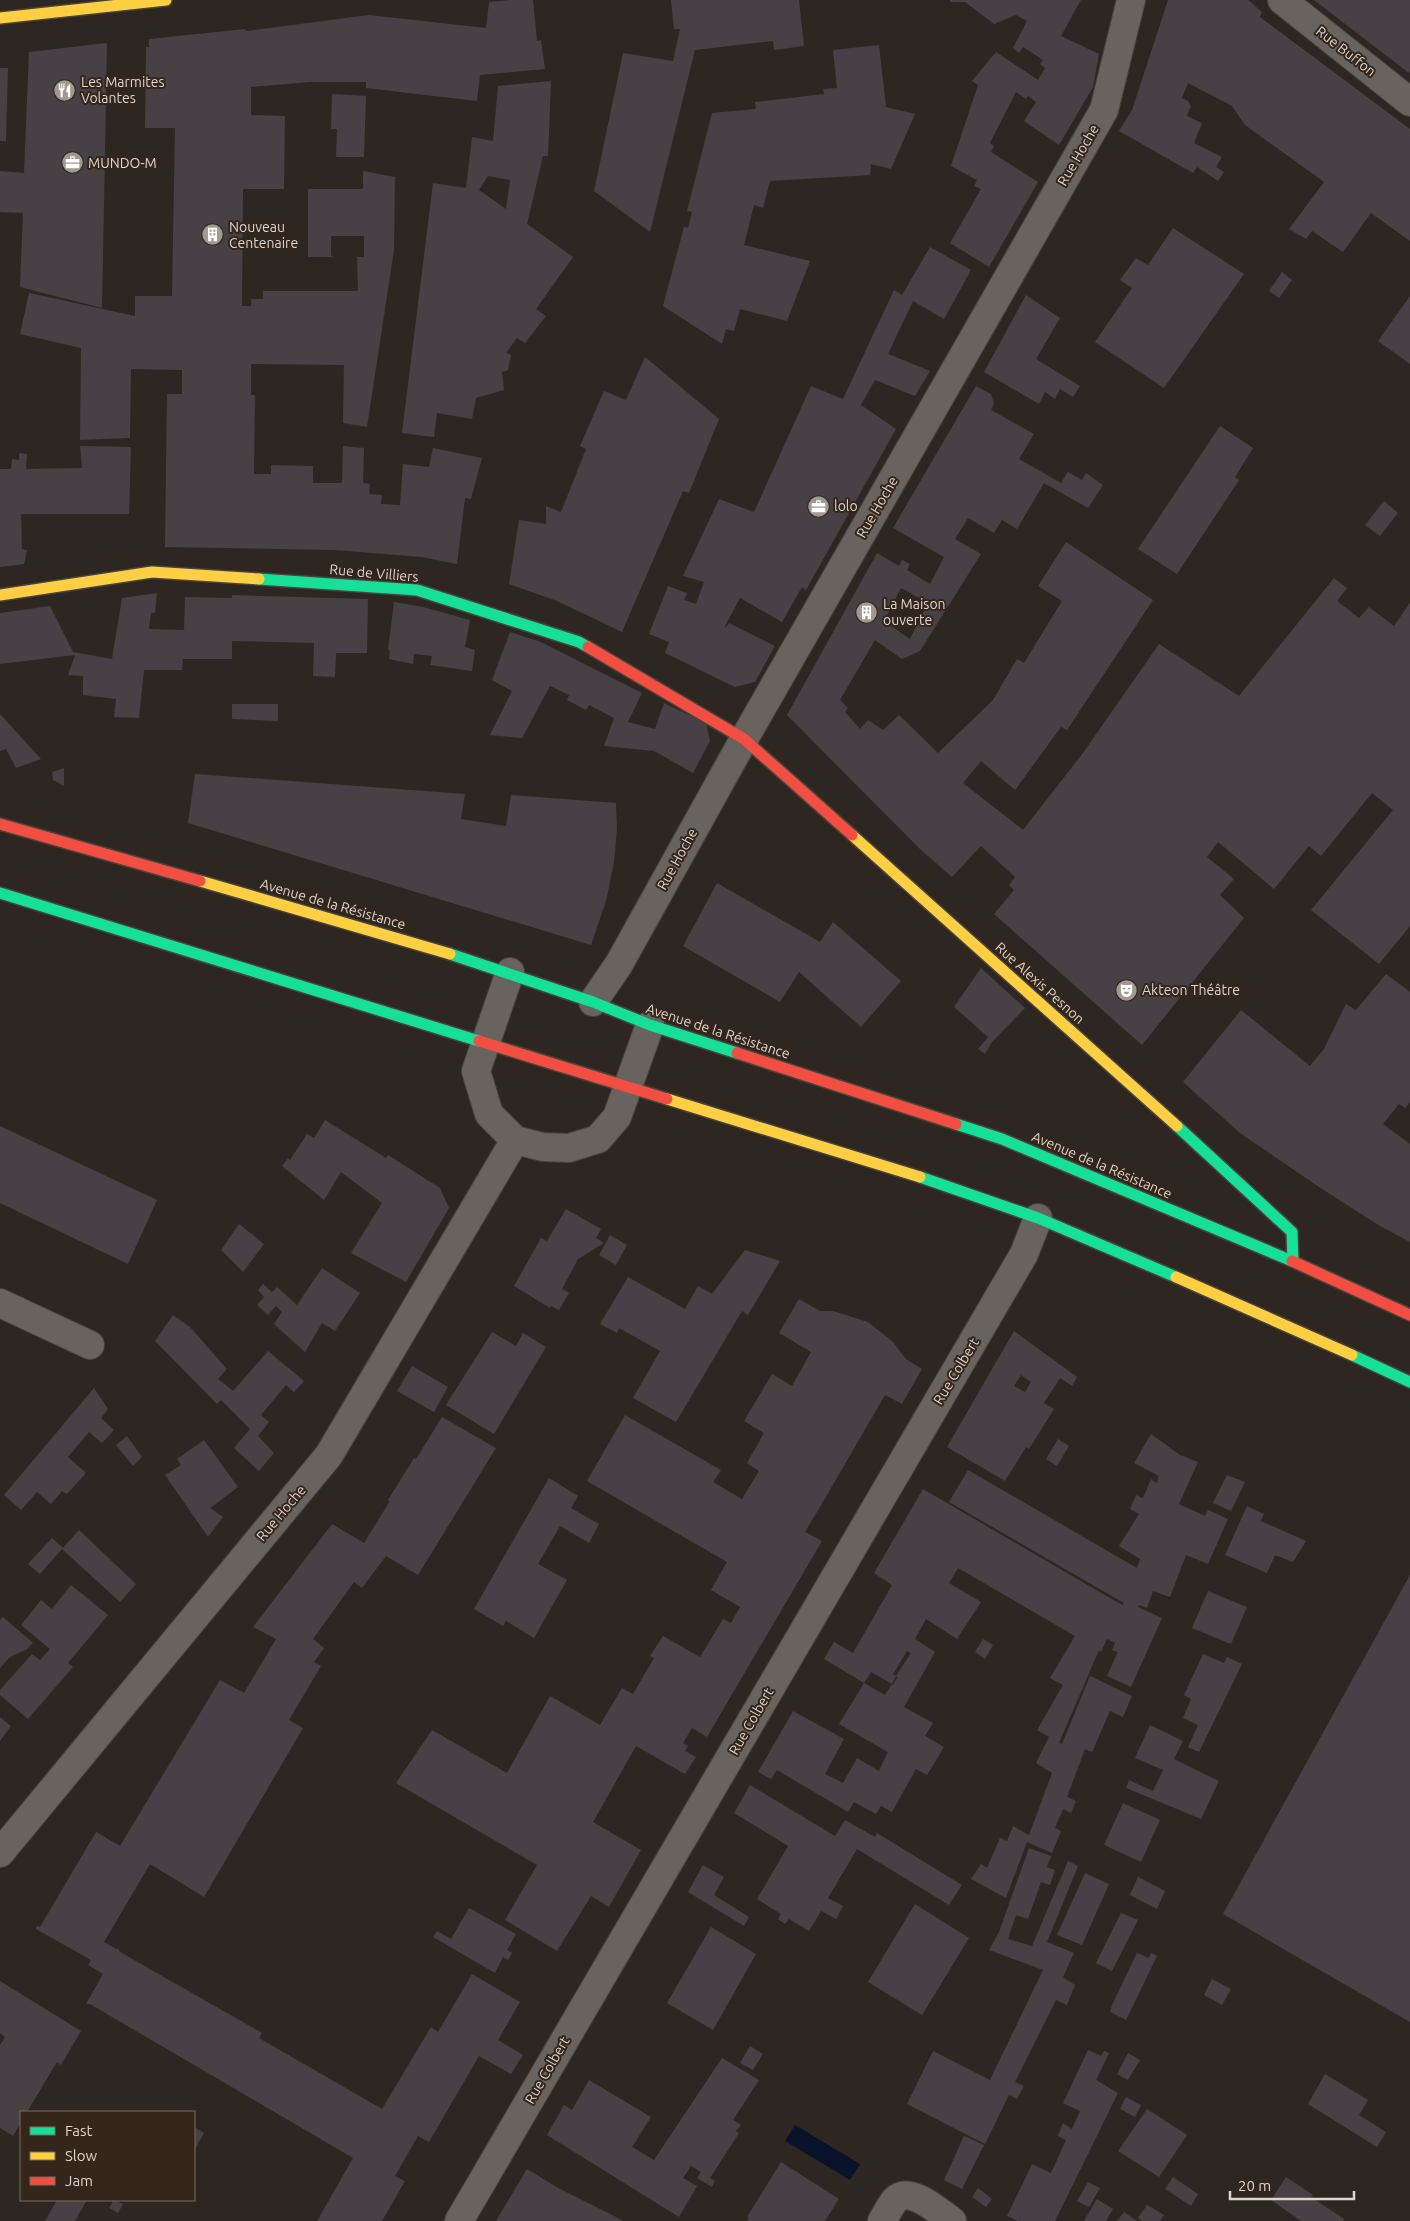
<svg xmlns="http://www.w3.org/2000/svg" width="1410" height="2221" viewBox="0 0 1410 2221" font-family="Ubuntu,sans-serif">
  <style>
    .water { fill: #08132b }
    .building { fill: #474145; fill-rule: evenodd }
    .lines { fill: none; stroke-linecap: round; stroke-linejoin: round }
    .street-casing { stroke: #49433e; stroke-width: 30 }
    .fast-casing { stroke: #49433e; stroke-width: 14 }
    .slow-casing { stroke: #49433e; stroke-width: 14 }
    .jam-casing { stroke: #49433e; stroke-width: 14 }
    .street { stroke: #69635f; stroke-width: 28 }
    .fast { stroke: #16e098; stroke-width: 11 }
    .slow { stroke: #ffcf43; stroke-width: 11 }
    .jam { stroke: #f24e42; stroke-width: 11 }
    .labels { text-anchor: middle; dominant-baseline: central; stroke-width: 4; stroke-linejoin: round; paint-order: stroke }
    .street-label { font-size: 14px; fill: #ded5ce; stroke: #34261b }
    .poi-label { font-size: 14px; fill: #ded5ce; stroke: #34261b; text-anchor: start }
  </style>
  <rect width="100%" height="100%" fill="#2e2721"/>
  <path class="water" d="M795 2125 860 2164 850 2180 785 2141Z"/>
  <g class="building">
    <path d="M510 0H533L537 41 541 40 545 69 480 75 477 101 366 88V82H310L251 87V115L285 116 284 189H243L242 306H251V299H263V291H358L357 257H364V236H331V255L333 257H308V189H363V171L395 177 394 250 367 427 343 423 344 365 251 364V395H255L254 474H271V465L313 466V483H342L343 446 364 448 363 483 370 484 369 494 382 495 381 504 400 505 403 464 429 467 433 448 482 458 471 499 465 498 457 564 422 557 334 550 165 547 167 394H182V370L131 369 130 438 80 440 81 348 20 334 29 293 135 316V296H172L175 128H145L146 47H149V39L245 29 246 31 369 15 486 28 489 2Z"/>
    <path d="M671 0H799L804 46 774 50 773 41 695 50 650 232 594 191 623 53 673 61 680 29H674Z"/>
    <path d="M950 0H1081L1061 36 1099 54 1093 87 1059 145 1024 121 1036 102 1028 96 1026 99 1016 92 990 143 994 146 991 152 1038 182 989 267 950 243 981 189 974 186 977 180 951 166 978 85 972 81 996 52 1038 80 1045 68 1040 64 1043 60 1023 47 1019 53 1013 48 1027 21 1016 15 994 24 965 2H950Z"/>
    <path d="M1168 0H1248L1262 12 1260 17 1410 129V241L1371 213 1343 252 1312 231 1306 239 1289 229 1324 182 1245 125 1232 106 1188 83 1182 98 1188 101 1191 106 1187 116 1202 123 1194 143 1222 157 1216 167 1224 172 1218 181 1197 167 1193 173 1119 131 1132 110Z"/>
    <path d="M1314 0H1410V71L1409 73Z"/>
    <path d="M107 43 104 205 102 308 20 287 23 213 0 212V171L24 173 29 52Z"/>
    <path d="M879 45 886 107 915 114 891 169 871 164 870 175 770 181 763 208 754 205 744 245 810 261 787 321 740 309 734 331 726 329 722 344 663 306 684 227 688 228 692 212 687 211 712 113 756 109 755 102 824 94 823 89 837 88 833 50Z"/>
    <path d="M0 68H8L6 141H0Z"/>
    <path d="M551 81 548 156H543L527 224 573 257 536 309 546 316 525 343 517 338 506 353 511 355 508 370 502 372 504 390 476 398 472 419 437 413 434 437 402 433 433 183 466 188 472 137 493 141 498 86ZM488 176 510 180 506 209 479 190Z"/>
    <path d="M332 94 366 96 364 157H336L337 129H331Z"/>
    <path d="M1173 228 1244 274 1164 388 1095 342 1132 288 1120 280 1136 258 1148 265Z"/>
    <path d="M930 247 971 270 944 319 913 301 888 354 930 371 915 396 875 380 861 405 896 429 806 590 802 587 782 622 740 598 725 626 726 627 729 623 775 646 755 682 735 687 665 653 669 642 649 634 668 586 687 593 684 600 696 604 704 582 683 576 719 499 754 512 811 386 843 399 894 290 902 295Z"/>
    <path d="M1282 272 1292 280 1279 298 1269 291Z"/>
    <path d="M1026 295 1060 318 1036 359 1080 386 1073 397 1060 389 1055 399 1045 392 1039 404 984 372Z"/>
    <path d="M1410 296V364L1378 341Z"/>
    <path d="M645 357 719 419 689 493 683 491 622 632 557 601 509 584 519 520 546 524V506L561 512 586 449 580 446 604 391 626 400Z"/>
    <path d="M976 386 991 394 994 404 991 410 1034 434 1019 459 1061 483 1068 472 1082 480 1086 473 1103 485 1088 508 1044 483 1017 529 1002 520 994 533 968 518 955 539 981 554 920 651 902 659 875 640 840 700 848 708 845 712 860 729 868 720 883 730 899 715 938 753 993 700 1017 659 1024 663 1062 601 1038 586 1066 542 1153 600 1067 730 1061 727 1015 790 981 761 963 783 1023 830 1083 753 1159 644 1239 696 1334 578 1347 588 1337 601 1359 618 1369 607 1394 626 1410 603V926L1379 964 1311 910 1393 810 1372 793 1321 856 1309 846 1274 889 1218 842 1207 857 1234 879 1220 895 1244 918 1142 1045 994 914 1014 890 1009 885 1015 877 981 846 952 877 920 849 787 715 877 553 899 566 902 560 910 564 907 570 930 584 944 557 893 528ZM901 588 928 603 910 639 884 621Z"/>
    <path d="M1220 426 1253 448 1235 477 1239 480 1177 574 1138 549Z"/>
    <path d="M80 446 131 447 129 514H21L22 549 27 550 24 564 0 567V469H11L12 459 19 460V453L27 454 26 469 82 468Z"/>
    <path d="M1384 501 1398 513 1380 536 1365 525Z"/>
    <path d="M157 593 155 613H151L149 629 184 630 185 597 232 598V595L368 599 367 653H336L335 677 313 676 314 643 232 641V659H183L182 670H144L139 718 114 717 116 699 83 695V676L68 675 75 655 0 664V613L50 606 73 652 112 659 122 598Z"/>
    <path d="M394 602 423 607 470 620 465 647 475 650 472 671 430 665 432 656 414 654 413 664 389 659 390 650H388Z"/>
    <path d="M510 632 541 642 642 693 628 722 655 729 664 703 706 723 710 741 693 773 654 751 604 746 614 718 589 705 586 710 567 700 569 695 550 686 522 738 490 735 512 691 492 680Z"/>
    <path d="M232 704H278V721L232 719Z"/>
    <path d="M0 714 41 759 16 768 6 749 0 751Z"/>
    <path d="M64 768V786L53 780 52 772Z"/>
    <path d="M195 774 465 794 461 819 506 826 511 795 616 803 617 829 614 862 606 901 591 945 188 823Z"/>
    <path d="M717 883 820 942 833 922 901 981 861 1027 799 972 780 1002 683 946Z"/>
    <path d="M981 968 1025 1008 992 1042 985 1054 978 1049 988 1037 954 1007Z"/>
    <path d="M1386 974 1410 992V1102L1405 1108 1399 1104 1383 1124 1410 1144V1242L1380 1226 1319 1187 1240 1133 1183 1082 1241 1010 1310 1066 1324 1049 1346 1004 1356 1010Z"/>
    <path d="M325 1120 386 1158 388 1155 440 1188 449 1208 406 1282 351 1253 382 1203 341 1172 324 1200 282 1166 288 1158 290 1160 307 1134 314 1138Z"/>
    <path d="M0 1126 157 1200 128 1264 0 1203Z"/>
    <path d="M566 1209 601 1229 596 1238 604 1243 578 1259 562 1289 569 1293 559 1310 551 1306 550 1308 514 1286 541 1238 547 1241Z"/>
    <path d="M239 1224 264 1244 243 1272 221 1250Z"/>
    <path d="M610 1235 627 1245 616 1265 599 1255Z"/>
    <path d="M745 1250 780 1261 748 1315 742 1311 676 1422 633 1398 660 1351 619 1328 617 1333 600 1324 628 1277 685 1309 698 1286 712 1294Z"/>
    <path d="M322 1268 360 1293 335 1331 322 1323 305 1352 274 1324 282 1312 276 1306 268 1315 257 1305 264 1297 258 1290 263 1284 272 1292 277 1287 297 1305Z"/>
    <path d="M799 1299 820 1311H833L868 1322 893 1342 906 1359 922 1369 902 1404 885 1395 820 1507 805 1532 822 1541 707 1737 692 1728 683 1743 688 1746 685 1751 696 1757 685 1774 636 1746 593 1822 641 1850 609 1907 591 1896 557 1951 505 1920 537 1865 396 1783 432 1730 507 1773 550 1696 600 1725 622 1688 633 1694 654 1658 650 1656 663 1636 700 1657 723 1619 731 1623 740 1607 711 1590 727 1562 587 1481 625 1415 721 1470 713 1482 742 1499 759 1471 747 1463 764 1433 744 1421 772 1374 792 1386 811 1352 779 1333Z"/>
    <path d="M173 1315 190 1327 227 1369 218 1379 233 1391 268 1351 304 1381 294 1392 286 1385 261 1415 269 1422 258 1436 274 1453 259 1471 234 1448 250 1429 221 1400 217 1404 155 1341Z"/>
    <path d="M1014 1331 1077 1377 1072 1386 1060 1378 1044 1403 1054 1409 1029 1449 1026 1447 1005 1481 947 1447ZM1021 1375 1031 1382 1025 1392 1014 1386Z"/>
    <path d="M492 1332 516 1346 523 1333 546 1347 494 1434 446 1405Z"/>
    <path d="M412 1366 448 1387 434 1412 397 1391Z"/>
    <path d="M94 1388 108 1409 101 1418 114 1430 102 1443 89 1432 68 1457 86 1473 67 1494 62 1491 51 1504 37 1492 21 1510 4 1495Z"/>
    <path d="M442 1417 496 1448 418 1575 386 1556 362 1588 354 1582 313 1639 324 1648 314 1662 321 1666 289 1720 303 1728 204 1897 150 1864 104 1942 117 1949 118 1948 120 1952 262 2033 259 2038 382 2109 431 2027 438 2032 472 1974 520 2002 498 2040 523 2055 511 2074 479 2056 429 2142 418 2136 395 2176 405 2181 382 2221H317L353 2158 90 2004H86L103 1974 88 1965 91 1960 36 1929 37 1926 40 1927 96 1832 120 1846 220 1680 244 1693 276 1639 253 1627 332 1524 364 1543 390 1501 388 1500 414 1458 416 1459Z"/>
    <path d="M1151 1434 1180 1455 1198 1462 1179 1504 1205 1516 1208 1510 1228 1519 1208 1564 1186 1555 1170 1597 1153 1591 1147 1608 1139 1605 1138 1607 1162 1618 1131 1687 1107 1676 1118 1652 1112 1650 1115 1643 1107 1639 1101 1652 1099 1650 1059 1743 1062 1744 1090 1676 1132 1696 1123 1717 1110 1711 1092 1752 1085 1749 1067 1797 1076 1801 1071 1813 1063 1809 1055 1828 1061 1831 1052 1853 1027 1842 1006 1898 971 1879 981 1864 987 1868 1000 1838 1007 1841 1013 1826 1029 1835 1052 1773 1036 1763 1049 1737 1037 1730 1063 1685 1050 1678 1075 1636 958 1568 949 1583 981 1602 957 1639 926 1619 915 1639 935 1652 904 1707 933 1723 925 1736 944 1747 927 1775 916 1769 892 1812 881 1806 876 1814 854 1802 848 1812 777 1770 771 1779 758 1772 793 1711 844 1739 825 1774 843 1783 857 1758 879 1771 888 1752 839 1724 864 1683 824 1659 834 1642 853 1653 892 1585 874 1573 923 1489 1122 1605 1124 1603 949 1502 968 1470 1137 1568 1140 1559 1119 1546 1139 1514 1130 1509 1136 1495 1143 1498 1151 1479 1157 1483 1159 1476 1134 1463ZM907 1651 911 1653 896 1676 898 1677 893 1685 892 1684 885 1695 864 1683 871 1672 892 1684 896 1676 893 1674Z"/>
    <path d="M127 1436 142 1457 133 1466 116 1445Z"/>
    <path d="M1058 1439 1069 1446 1057 1466 1046 1459Z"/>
    <path d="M204 1440 238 1487 210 1508 223 1517 208 1537 165 1475 181 1465 177 1459Z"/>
    <path d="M1227 1475 1245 1482 1231 1511 1213 1503Z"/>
    <path d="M549 1478 578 1496 571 1508 599 1524 589 1543 560 1526 538 1564 567 1580 534 1638 506 1621 503 1626 474 1609Z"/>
    <path d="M1247 1506 1264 1514 1261 1521 1306 1541 1293 1562 1275 1555 1267 1573 1225 1555Z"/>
    <path d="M79 1530 136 1584 120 1602 62 1549 40 1574 28 1564 52 1538 63 1548Z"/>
    <path d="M1410 1575V2022L1223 1914Z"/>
    <path d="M71 1585 108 1615 68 1663 73 1667 28 1719 0 1695V1690L32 1654 40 1660 50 1649 21 1625 41 1600 52 1609Z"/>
    <path d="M1208 1591 1247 1607 1231 1644 1192 1628Z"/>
    <path d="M3 1617 33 1643 27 1649 10 1657 0 1668V1620Z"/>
    <path d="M983 1639 993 1645 985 1659 975 1652Z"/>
    <path d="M1203 1654 1224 1663 1227 1657 1242 1664 1199 1752 1188 1747 1198 1725 1183 1718 1191 1699 1184 1695Z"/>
    <path d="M0 1717 11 1726 0 1741Z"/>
    <path d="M1150 1725 1183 1741 1174 1759 1219 1781 1201 1819 1126 1788 1129 1780 1153 1791 1163 1770 1135 1758Z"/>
    <path d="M750 1785 835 1836 845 1820 875 1837 877 1833 962 1885 949 1905 857 1849 828 1898 843 1906 836 1919 821 1911 809 1931 789 1919 785 1924 778 1919 781 1914 757 1899 788 1846 734 1813Z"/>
    <path d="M1123 1803 1160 1820 1141 1862 1104 1845Z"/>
    <path d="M1029 1848 1051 1856 1047 1867 1055 1870 1050 1885 1041 1882 1028 1919 1016 1915 1008 1939 1032 1946 1068 1861 1078 1866 1047 1942 1074 1953 1063 1977 1075 1985 1067 2005 1056 2000 1015 2082 1024 2086 1017 2099 1009 2095 985 2144 907 2104 933 2051 990 2080 1043 1970 989 1950 999 1932Z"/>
    <path d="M703 1865 724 1877 714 1895 749 1917 744 1926 688 1892Z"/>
    <path d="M1085 1873 1109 1884 1082 1945 1057 1935Z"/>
    <path d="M1138 1877 1165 1891 1157 1909 1130 1895Z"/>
    <path d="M915 1904 969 1938 922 2015 868 1982Z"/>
    <path d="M469 1908 516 1934 507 1950 512 1953 508 1960 503 1957 495 1973 433 1937 437 1931 451 1939Z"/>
    <path d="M1121 1913 1138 1920 1112 1971 1096 1963Z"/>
    <path d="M711 1927 756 1954 713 2030 667 2003Z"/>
    <path d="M1137 1953 1149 1958 1151 1953 1157 1956 1126 2020 1110 2012 1112 2005Z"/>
    <path d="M1212 1979 1231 1989 1222 2005 1204 1995Z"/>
    <path d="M0 1981 81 2031 61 2065 57 2062 27 2112H21V2122L13 2136 0 2128V2045L5 2037 0 2033Z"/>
    <path d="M750 2046 763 2054 753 2070 740 2063Z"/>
    <path d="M1088 2050 1101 2056 1104 2051 1109 2053 1096 2080 1118 2093 1055 2221H1018L1007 2216 1032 2164 1051 2173 1066 2140 1058 2136 1063 2123 1072 2129 1080 2111 1063 2103Z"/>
    <path d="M1128 2053 1140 2060 1128 2080 1117 2074Z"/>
    <path d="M722 2058 759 2080 733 2120 741 2125 736 2131 739 2133 710 2178 715 2181 712 2187 697 2178 701 2172 691 2166 683 2178 697 2186 679 2217 547 2135 564 2105 572 2110 589 2080 651 2117 632 2147 654 2160Z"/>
    <path d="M1325 2074 1368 2100 1359 2115 1386 2132 1377 2147 1308 2104Z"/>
    <path d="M1126 2097 1141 2105 1135 2117 1120 2109Z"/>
    <path d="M1147 2109 1187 2135 1159 2177 1118 2151Z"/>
    <path d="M194 2127 204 2133 194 2151Z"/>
    <path d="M964 2136 984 2145 962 2189 944 2180Z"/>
    <path d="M781 2162 839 2199 825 2221H747L749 2218 747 2217Z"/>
    <path d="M527 2169 560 2189 624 2221H496Z"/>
    <path d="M1173 2177 1198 2194 1191 2206 1165 2189Z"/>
    <path d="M1286 2177 1313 2195 1311 2197 1344 2219 1343 2221H1301L1271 2200Z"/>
    <path d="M1088 2182 1100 2188 1089 2207 1077 2201Z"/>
    <path d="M978 2188 992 2199 986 2207 972 2197Z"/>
    <path d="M1097 2199 1113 2209 1106 2221H1084Z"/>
    <path d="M57 2200H87L75 2221H45Z"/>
    <path d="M114 2200 123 2204 118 2213 109 2208Z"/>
    <path d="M1147 2205 1164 2215 1160 2221H1142L1138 2218Z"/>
    <path d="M1124 2212 1137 2221H1117Z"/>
  </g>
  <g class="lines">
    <defs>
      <g id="street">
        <path d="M1282 0 1410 102"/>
        <path d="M510 972 476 1071 489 1114 515 1140 543 1147 569 1148 598 1139 617 1117 650 1025"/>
        <path d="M593 1002 619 964 744 739 1104 110 1131 0"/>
        <path d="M0 1303 90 1345"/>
        <path d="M0 1853 329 1455 515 1140"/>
        <path d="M459 2221 1024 1254 1038 1218"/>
        <path d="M882 2221C886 2215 890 2206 895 2200 910 2185 939 2212 952 2221"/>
      </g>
      <g id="fast">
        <path d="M259 579 417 590 579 642 588 647"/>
        <path d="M0 893 479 1041"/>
        <path d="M450 954 593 1002 650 1025 737 1053"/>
        <path d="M956 1124 1002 1139 1292 1261"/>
        <path d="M1177 1126 1292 1232 1293 1261"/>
        <path d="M920 1177 1038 1218 1176 1277"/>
        <path d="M1352 1355 1410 1382"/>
      </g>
      <g id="slow">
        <path d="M0 18 166 0"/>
        <path d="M0 595 152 572 259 579"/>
        <path d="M852 835 1177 1126"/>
        <path d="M200 881 450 954"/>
        <path d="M667 1099 920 1177"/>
        <path d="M1176 1277 1352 1355"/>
      </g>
      <g id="jam">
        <path d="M588 647 744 739 852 835"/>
        <path d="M0 824 200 881"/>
        <path d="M479 1041 667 1099"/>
        <path d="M737 1053 956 1124"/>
        <path d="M1292 1261 1410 1315"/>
      </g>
    </defs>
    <use href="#street" class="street-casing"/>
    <use href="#fast" class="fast-casing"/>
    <use href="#slow" class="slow-casing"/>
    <use href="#jam" class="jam-casing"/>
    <use href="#street" class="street"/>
    <use href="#fast" class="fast"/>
    <use href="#slow" class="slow"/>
    <use href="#jam" class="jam"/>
  </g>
  <defs>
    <symbol id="restaurant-disc" viewBox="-11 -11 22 22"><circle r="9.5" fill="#a09891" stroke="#34261b"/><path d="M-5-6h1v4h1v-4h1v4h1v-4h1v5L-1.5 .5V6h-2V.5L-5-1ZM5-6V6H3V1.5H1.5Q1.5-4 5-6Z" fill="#fff"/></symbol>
    <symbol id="office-disc" viewBox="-11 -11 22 22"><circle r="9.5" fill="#a09891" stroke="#34261b"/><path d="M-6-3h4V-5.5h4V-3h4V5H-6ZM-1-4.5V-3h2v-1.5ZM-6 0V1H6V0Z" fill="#fff"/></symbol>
    <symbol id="building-disc" viewBox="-11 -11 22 22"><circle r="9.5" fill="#a09891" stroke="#34261b"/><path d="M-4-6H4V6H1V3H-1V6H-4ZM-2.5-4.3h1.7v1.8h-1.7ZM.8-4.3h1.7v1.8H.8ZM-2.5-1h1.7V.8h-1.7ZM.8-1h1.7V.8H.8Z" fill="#fff"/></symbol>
    <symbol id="theatre-disc" viewBox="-11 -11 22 22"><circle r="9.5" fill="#a09891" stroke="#34261b"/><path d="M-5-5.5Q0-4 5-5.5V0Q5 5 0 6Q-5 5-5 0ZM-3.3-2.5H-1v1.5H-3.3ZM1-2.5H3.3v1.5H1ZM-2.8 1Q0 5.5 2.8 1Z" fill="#fff"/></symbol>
  </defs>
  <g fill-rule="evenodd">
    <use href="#restaurant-disc" x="52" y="78" width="25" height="25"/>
    <use href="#office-disc" x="60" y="150" width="25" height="25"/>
    <use href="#building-disc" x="200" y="222" width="25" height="25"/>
    <use href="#office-disc" x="806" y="494" width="25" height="25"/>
    <use href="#building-disc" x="854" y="600" width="25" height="25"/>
    <use href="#theatre-disc" x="1114" y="978" width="25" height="25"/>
  </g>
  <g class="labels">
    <g class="street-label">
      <text transform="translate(1346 51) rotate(38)">Rue Buffon</text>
      <text transform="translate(1078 155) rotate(-60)">Rue Hoche</text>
      <text transform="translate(877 507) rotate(-60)">Rue Hoche</text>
      <text transform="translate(374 573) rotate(5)">Rue de Villiers</text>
      <text transform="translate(677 859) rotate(-61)">Rue Hoche</text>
      <text transform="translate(333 904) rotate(16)">Avenue de la Résistance</text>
      <text transform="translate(1040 983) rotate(42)">Rue Alexis Pesnon</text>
      <text transform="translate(718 1031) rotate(18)">Avenue de la Résistance</text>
      <text transform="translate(1102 1165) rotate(23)">Avenue de la Résistance</text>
      <text transform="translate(956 1371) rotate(-59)">Rue Colbert</text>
      <text transform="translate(281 1513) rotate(-50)">Rue Hoche</text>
      <text transform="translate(751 1721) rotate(-60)">Rue Colbert</text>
      <text transform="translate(547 2070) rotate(-60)">Rue Colbert</text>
    </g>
    <g class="poi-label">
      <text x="81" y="82">Les Marmites<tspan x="81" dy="16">Volantes</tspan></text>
      <text x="88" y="163">MUNDO-M</text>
      <text x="229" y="227">Nouveau<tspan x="229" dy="16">Centenaire</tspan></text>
      <text x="834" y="506">lolo</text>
      <text x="883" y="604">La Maison<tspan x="883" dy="16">ouverte</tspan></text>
      <text x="1142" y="990">Akteon Théâtre</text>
    </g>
  </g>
  <rect x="20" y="2111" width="175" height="90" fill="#34261b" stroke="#786c63"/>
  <rect x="30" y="2127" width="25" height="8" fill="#16e098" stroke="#786c63"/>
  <text x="65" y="2136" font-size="15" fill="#ded5ce">Fast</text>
  <rect x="30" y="2152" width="25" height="8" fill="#ffcf43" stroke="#786c63"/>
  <text x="65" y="2161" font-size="15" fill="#ded5ce">Slow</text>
  <rect x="30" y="2177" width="25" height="8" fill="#f24e42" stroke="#786c63"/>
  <text x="65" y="2186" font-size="15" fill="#ded5ce">Jam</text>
  <path d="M1230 2191v8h124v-8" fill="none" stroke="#ded5ce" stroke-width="2.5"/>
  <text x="1238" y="2191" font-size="15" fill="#ded5ce" stroke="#34261b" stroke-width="4" paint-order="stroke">20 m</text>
</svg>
